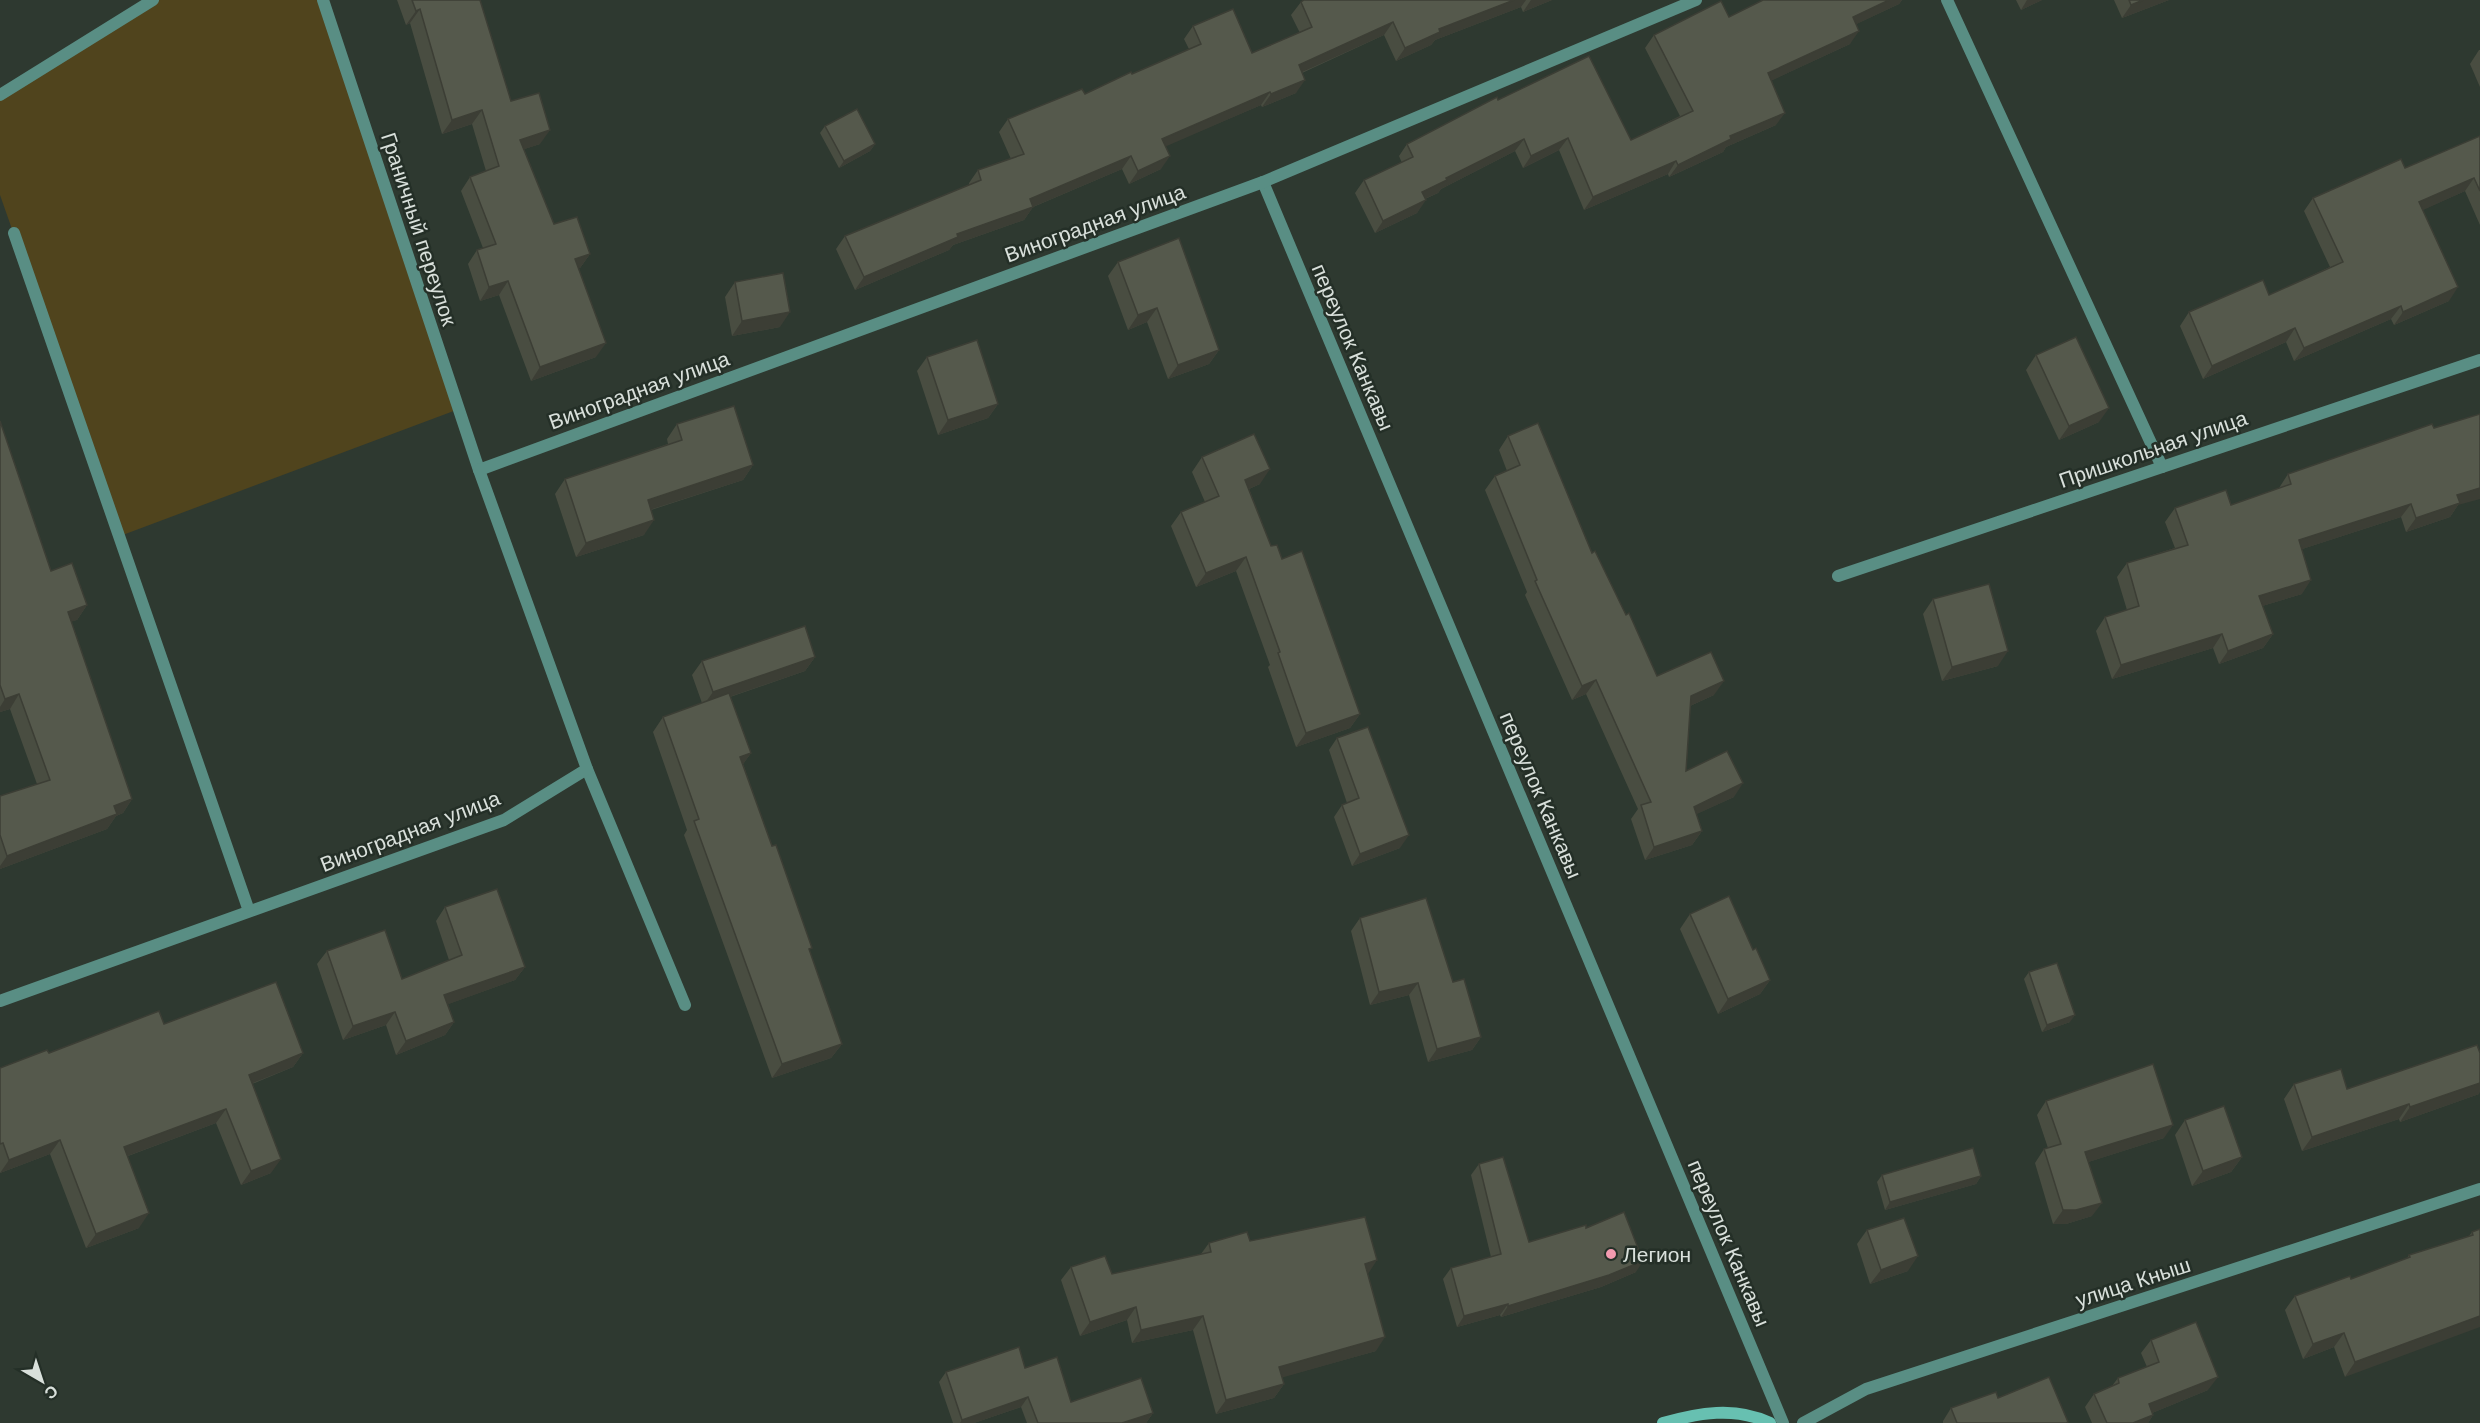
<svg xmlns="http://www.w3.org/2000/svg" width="2480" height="1423" viewBox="0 0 2480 1423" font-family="Helvetica,sans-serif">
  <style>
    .green { fill: #50441d }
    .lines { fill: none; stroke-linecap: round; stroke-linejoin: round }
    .lane { stroke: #598e84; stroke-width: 12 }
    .street { stroke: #598e84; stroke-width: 12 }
    .secondary { stroke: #67c0b1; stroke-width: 12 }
    .wall { fill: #494d41 }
    .shaded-wall { fill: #3c3e35 }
    .building { fill: #55594c; stroke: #3c3e35; stroke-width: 1.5 }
    .poi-dot { fill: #f29aaf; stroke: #242f27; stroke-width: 2 }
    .labels { text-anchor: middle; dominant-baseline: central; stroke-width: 5; stroke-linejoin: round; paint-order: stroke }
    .street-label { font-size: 21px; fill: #d9e0db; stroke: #242f27 }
    .poi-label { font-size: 21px; fill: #d9e0db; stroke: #242f27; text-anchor: start }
  </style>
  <rect width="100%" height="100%" fill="#2e3930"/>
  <path class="green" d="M153 0H323L459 409 120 536 0 195V95Z"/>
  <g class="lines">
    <g class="lane">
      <path d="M1947 0 2162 467"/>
      <path d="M14 233 249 911"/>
      <path d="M587 769 685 1005"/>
    </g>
    <g class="street">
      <path d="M323 0 479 470"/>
      <path d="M0 95 153 0"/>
      <path d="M1263 182 1783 1423"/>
      <path d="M1838 576 2480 360"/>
      <path d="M0 1001 504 820 587 769 479 470 1263 182 1696 0"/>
      <path d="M1803 1423 1866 1389 2480 1189"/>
    </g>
    <path class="secondary" d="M1663 1423C1698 1413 1735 1406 1770 1423"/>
  </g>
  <g class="wall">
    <path d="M397 0H480L511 101 540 144 524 149 554 224 590 254 580 268H579L596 357 531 381 499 295 480 301 468 264 477 250 483 248 461 191 470 177 486 171 472 124 442 134 410 23 406 25Z"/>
    <path d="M1304 0H1552L1523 12 1521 7 1435 40 1431 45 1396 61 1384 35 1302 73 1296 93 1262 107 1261 105 1165 146 1161 169 1129 184 1122 169 1033 207 1024 220 953 245 949 250 855 290 836 249 845 236 969 185V183L978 170 1011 159 999 132 1008 119 1085 94 1189 49 1184 39 1193 26 1252 53 1300 33 1291 15 1301 2Z"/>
    <path d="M1763 0H1902L1899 4 1856 24 1850 44 1772 80 1776 125 1726 147 1723 152 1669 177 1668 174 1584 210 1559 150 1523 168 1515 151 1441 189 1438 193 1425 199 1417 213 1375 233 1355 193 1364 180 1402 163 1399 156 1407 144 1498 100 1631 140 1680 116 1645 48 1654 35 1729 17Z"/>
    <path d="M2016 0H2042L2021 10Z"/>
    <path d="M2114 0H2169L2122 18Z"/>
    <path d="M2479 50H2480V87L2470 64Z"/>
    <path d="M825 126 875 144 870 151 839 168 820 133Z"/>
    <path d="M2480 136V225L2465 191 2422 210 2449 301 2394 325 2391 319 2294 361 2286 342 2203 379 2180 326 2189 312 2269 295 2330 267 2304 211 2313 198 2405 168Z"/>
    <path d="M1118 262 1219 350 1209 364 1168 379 1147 322 1128 330 1108 276Z"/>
    <path d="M735 282 780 327 732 336 725 297Z"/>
    <path d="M2036 355 2099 422 2059 440 2026 370Z"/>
    <path d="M927 357 998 404 988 418 938 435 917 371Z"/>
    <path d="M0 421 51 571 87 605 77 620 71 621 132 799 123 813 116 816 107 829 0 869V796L37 784 10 709 0 712Z"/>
    <path d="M677 424 753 465 743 480 651 510 644 535 576 557 555 494 565 479 668 444 667 439Z"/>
    <path d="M1508 436 1592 553 1626 615 1657 676 1714 695 1690 706 1686 771 1734 797 1696 814 1702 831 1692 845 1645 860 1631 819 1638 809 1586 694 1572 700 1525 595 1527 592 1485 490 1495 476 1507 471 1499 450Z"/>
    <path d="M1202 457 1260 484 1249 489 1271 546 1282 559 1360 714 1350 728 1296 747 1268 667 1270 665 1236 571 1196 587 1171 526 1181 512 1205 502 1192 472Z"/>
    <path d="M2288 474 2458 505 2450 517 2406 532 2401 517 2302 549V594L2262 606 2273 634 2263 648 2219 664 2213 648 2112 679 2096 631 2105 617 2127 610 2117 577 2127 563 2175 548 2165 522 2175 508 2231 505 2279 488Z"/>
    <path d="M1933 599 1998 666 1942 681 1923 614Z"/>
    <path d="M815 657 805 671 730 697 751 753 743 764 842 1044 831 1058 772 1078 684 835 687 830 653 732 663 717 702 703 692 675 702 661Z"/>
    <path d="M1337 738 1400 848 1352 866 1334 817 1342 805 1347 803 1329 750Z"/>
    <path d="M445 907 525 967 515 980 448 1004 454 1022 445 1035 396 1055 386 1025 343 1040 317 964 327 951 402 979 449 960 436 921Z"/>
    <path d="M1690 914 1753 950 1770 980 1760 994 1718 1014 1680 929Z"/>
    <path d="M1360 918 1453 982 1481 1037 1472 1050 1428 1062 1409 995 1370 1005 1351 931Z"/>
    <path d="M2029 972 2070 1022 2042 1032 2024 979Z"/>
    <path d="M164 1024 303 1053 293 1067 252 1084 271 1173 241 1185 216 1123 128 1156 139 1228 86 1248 50 1154 0 1173V1068L49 1053Z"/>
    <path d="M2294 1084 2347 1089 2479 1094 2400 1122 2399 1119 2302 1151 2284 1099Z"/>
    <path d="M2046 1101 2164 1138 2088 1162 2092 1216 2066 1224H2053L2035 1163 2044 1149 2048 1148 2037 1115Z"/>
    <path d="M2185 1120 2242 1157 2231 1172 2192 1186 2175 1135Z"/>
    <path d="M1479 1164 1529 1242 1586 1228 1636 1272 1601 1287 1501 1317 1500 1315 1457 1327 1443 1279 1451 1268 1491 1257 1471 1175Z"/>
    <path d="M1882 1175 1981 1176 1976 1184 1885 1210 1877 1182Z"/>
    <path d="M2480 1229 2345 1377 2334 1347 2303 1359 2285 1310 2295 1296 2351 1279 2407 1258 2409 1255 2469 1236 2472 1232Z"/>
    <path d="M1867 1230 1908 1271 1870 1284 1857 1244Z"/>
    <path d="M1250 1241 1367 1274 1376 1351 1282 1377 1284 1384 1274 1398 1216 1414 1193 1330 1132 1343 1127 1320 1080 1336 1061 1280 1071 1267 1112 1274 1201 1254 1209 1243Z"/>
    <path d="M2151 1340 2208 1390 2152 1413 2153 1415 2148 1423H2092L2085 1407 2094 1394 2112 1386 2118 1378 2147 1367 2141 1353Z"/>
    <path d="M1025 1368 1071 1402 1153 1413 1146 1423H1027L1021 1407 974 1423H953L939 1382 946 1372Z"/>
    <path d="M1998 1398 2068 1422V1423H1943V1421L1951 1408Z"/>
  </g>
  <g class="shaded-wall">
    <path d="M1514 0H1526L1521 7 1435 40 1431 45 1396 61 1405 48 1439 29Z"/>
    <path d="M1531 0H1552L1523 12Z"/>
    <path d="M1889 0H1902L1899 4 1844 30 1853 17Z"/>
    <path d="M2027 0H2042L2021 10Z"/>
    <path d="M2143 0H2169L2122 18 2131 5Z"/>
    <path d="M420 9 410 23 406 25 416 11Z"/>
    <path d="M1393 22 1384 35 1289 78 1299 65Z"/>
    <path d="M1859 31 1850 44 1760 86 1768 73Z"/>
    <path d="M1305 80 1296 93 1262 107 1271 94Z"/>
    <path d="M1270 92 1261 105 1153 152 1162 139Z"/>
    <path d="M482 110 472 124 442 134 452 120Z"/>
    <path d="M1785 113 1776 125 1726 147 1723 152 1669 177 1678 165 1730 136Z"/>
    <path d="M550 130 540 144 510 154 520 140Z"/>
    <path d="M1568 138 1559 150 1523 168 1531 156Z"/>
    <path d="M1524 139 1515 151 1441 189 1438 193 1413 204 1422 192 1446 178Z"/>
    <path d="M875 144 870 151 839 168 844 161Z"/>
    <path d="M1131 156 1122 169 1028 209 1033 207 1024 220 953 245 949 250 855 290 864 277 1030 199Z"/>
    <path d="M1170 156 1161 169 1129 184 1138 171Z"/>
    <path d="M1676 161 1668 174 1584 210 1593 197Z"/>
    <path d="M2474 178 2465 191 2410 216 2419 202Z"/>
    <path d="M1426 200 1417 213 1375 233 1383 221Z"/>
    <path d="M590 254 580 268 565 273 575 259Z"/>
    <path d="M508 281 499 295 480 301 489 287Z"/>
    <path d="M2458 287 2449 301 2394 325 2403 312Z"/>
    <path d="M2401 306 2391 319 2294 361 2304 348Z"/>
    <path d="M1157 308 1147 322 1128 330 1138 315Z"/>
    <path d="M790 312 780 327 732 336 742 321Z"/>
    <path d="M2295 328 2286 342 2203 379 2212 366Z"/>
    <path d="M606 343 596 357 531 381 540 367Z"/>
    <path d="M1219 350 1209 364 1168 379 1178 365Z"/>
    <path d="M998 404 988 418 938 435 948 420Z"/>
    <path d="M2109 408 2099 422 2059 440 2069 426Z"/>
    <path d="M753 465 743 480 637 514 648 500Z"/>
    <path d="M1270 469 1260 484 1235 495 1245 480Z"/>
    <path d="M2480 488V499L2458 505 2450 517 2406 532 2416 518 2457 495Z"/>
    <path d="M2411 504 2401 517 2290 553 2299 540Z"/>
    <path d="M654 520 644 535 576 557 586 543Z"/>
    <path d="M1246 557 1236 571 1196 587 1206 573Z"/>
    <path d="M2311 580 2302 594 2249 610 2259 596Z"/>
    <path d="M87 605 77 620 58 626 68 612Z"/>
    <path d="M2222 634 2213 648 2112 679 2121 665Z"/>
    <path d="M2273 634 2263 648 2219 664 2228 651Z"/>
    <path d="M2008 651 1998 666 1942 681 1952 667Z"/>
    <path d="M815 657 805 671 703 706 713 692Z"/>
    <path d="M1596 680 1586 694 1572 700 1582 686Z"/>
    <path d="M1724 681 1714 695 1681 710 1691 696Z"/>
    <path d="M19 694 10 709 0 712V707L5 699Z"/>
    <path d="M1360 714 1350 728 1296 747 1306 733Z"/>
    <path d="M751 753 741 767 740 757Z"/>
    <path d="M1743 783 1734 797 1684 820 1694 807Z"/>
    <path d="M132 799 123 813 116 816 107 829 0 869V866L7 856 114 806Z"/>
    <path d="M1702 831 1692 845 1645 860 1654 847Z"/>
    <path d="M1409 835 1400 848 1352 866 1360 854Z"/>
    <path d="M525 967 515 980 435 1009 444 995Z"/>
    <path d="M1770 980 1760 994 1718 1014 1728 999Z"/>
    <path d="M1418 983 1409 995 1370 1005 1379 992Z"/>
    <path d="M395 1012 386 1025 343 1040 353 1026Z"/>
    <path d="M2075 1015 2070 1022 2042 1032 2047 1025Z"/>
    <path d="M454 1022 445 1035 396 1055 406 1041Z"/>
    <path d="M1481 1037 1472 1050 1428 1062 1437 1049Z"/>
    <path d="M842 1044 831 1058 772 1078 782 1064Z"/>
    <path d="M303 1053 293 1067 238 1089 249 1075Z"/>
    <path d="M2480 1083V1092L2479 1094 2400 1122 2410 1107Z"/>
    <path d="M2409 1104 2399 1119 2302 1151 2312 1137Z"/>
    <path d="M226 1109 216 1123 114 1161 124 1147Z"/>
    <path d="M2173 1125 2164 1138 2076 1166 2085 1152Z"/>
    <path d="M60 1140 50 1154 0 1173 9 1160Z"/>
    <path d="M2242 1157 2231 1172 2192 1186 2203 1171Z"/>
    <path d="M281 1159 271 1173 241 1185 251 1171Z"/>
    <path d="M1981 1176 1976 1184 1885 1210 1890 1202Z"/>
    <path d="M2102 1203 2092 1216 2066 1224H2053L2063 1210Z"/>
    <path d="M149 1213 139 1228 86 1248 96 1234Z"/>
    <path d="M1918 1256 1908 1271 1870 1284 1881 1270Z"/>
    <path d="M1377 1260 1368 1274 1365 1264Z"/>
    <path d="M1643 1261 1636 1272 1601 1287 1501 1317 1508 1306Z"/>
    <path d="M1508 1304 1500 1315 1457 1327 1464 1316Z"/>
    <path d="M1136 1307 1127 1320 1080 1336 1090 1322Z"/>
    <path d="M1203 1316 1193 1330 1132 1343 1141 1330Z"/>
    <path d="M2480 1316V1327L2345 1377 2355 1362Z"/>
    <path d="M2344 1333 2334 1347 2303 1359 2313 1344Z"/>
    <path d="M1385 1337 1376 1351 1270 1381 1279 1367Z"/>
    <path d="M2218 1377 2208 1390 2140 1418 2149 1404Z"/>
    <path d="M1284 1384 1274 1398 1216 1414 1226 1400Z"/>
    <path d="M1028 1397 1021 1407 974 1423H960L962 1420Z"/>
    <path d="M1153 1413 1146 1423H1122Z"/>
    <path d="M2153 1415 2148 1423H2133Z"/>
  </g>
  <g class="building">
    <path d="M412 0H480L511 101 539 93 550 130 520 140 554 224 577 217 590 254 575 259 606 343 540 367 508 281 489 287 477 250 496 244 470 177 499 166 482 110 452 120 420 9 416 11Z"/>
    <path d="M1304 0H1514L1439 29 1440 32 1405 48 1393 22 1299 65 1305 80 1271 94 1270 92 1162 139 1170 156 1138 171 1131 156 1030 199 1033 207 957 234 958 237 864 277 845 236 981 180 978 170 1024 154 1008 119 1082 89 1085 94 1131 72 1132 74 1201 44 1193 26 1233 9 1252 53 1312 27 1301 2Z"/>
    <path d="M1763 0H1889L1853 17 1859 31 1768 73 1785 113 1730 136 1731 139 1678 165 1676 161 1593 197 1568 138 1531 156 1524 139 1446 178 1447 180 1422 192 1426 200 1383 221 1364 180 1413 157 1407 144 1497 97 1498 100 1589 56 1631 140 1693 111 1654 35 1721 1 1729 17Z"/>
    <path d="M2129 0H2143L2131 5Z"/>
    <path d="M857 109 875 144 844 161 825 126Z"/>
    <path d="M2480 136V191L2474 178 2419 202 2458 287 2403 312 2401 306 2304 348 2295 328 2212 366 2189 312 2263 280 2269 295 2343 262 2313 198 2401 159 2405 168Z"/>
    <path d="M1179 238 1219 350 1178 365 1157 308 1138 315 1118 262Z"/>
    <path d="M783 273 790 312 742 321 735 282Z"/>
    <path d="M2076 337 2109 408 2069 426 2036 355Z"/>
    <path d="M977 340 998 404 948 420 927 357Z"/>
    <path d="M734 406 753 465 648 500 654 520 586 543 565 479 682 440 677 424Z"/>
    <path d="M2480 414V488L2457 495 2460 503 2416 518 2411 504 2299 540 2311 580 2259 596 2273 634 2228 651 2222 634 2121 665 2105 617 2139 606 2127 563 2188 545 2175 508 2226 490 2231 505 2291 484 2288 474 2432 424 2434 428Z"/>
    <path d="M0 421 51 571 72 563 87 605 68 612 132 799 114 806 117 814 7 856 0 835V796L50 780 19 694 5 699 0 685Z"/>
    <path d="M1538 423 1592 553 1595 551 1626 615 1629 613 1657 676 1711 652 1724 681 1691 696 1686 771 1727 751 1743 783 1694 807 1702 831 1654 847 1641 805 1651 802 1596 680 1582 686 1535 581 1537 580 1495 476 1520 465 1508 436Z"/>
    <path d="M1254 434 1270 469 1245 480 1271 546 1277 545 1282 559 1302 551 1360 714 1306 733 1278 653 1280 652 1246 557 1206 573 1181 512 1219 496 1202 457Z"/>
    <path d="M1989 584 2008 651 1952 667 1933 599Z"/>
    <path d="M805 626 815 657 713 692 702 661Z"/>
    <path d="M729 693 751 753 740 757 772 846 776 845 812 948 809 949 842 1044 782 1064 694 821 699 819 663 717Z"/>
    <path d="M1368 727 1409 835 1360 854 1342 805 1359 798 1337 738Z"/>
    <path d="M497 889 525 967 444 995 454 1022 406 1041 395 1012 353 1026 327 951 385 930 402 979 462 955 445 907Z"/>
    <path d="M1729 896 1753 950 1756 948 1770 980 1728 999 1690 914Z"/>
    <path d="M1426 898 1453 982 1464 979 1481 1037 1437 1049 1418 983 1379 992 1360 918Z"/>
    <path d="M2057 963 2075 1015 2047 1025 2029 972Z"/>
    <path d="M276 982 303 1053 249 1075 281 1159 251 1171 226 1109 124 1147 149 1213 96 1234 60 1140 9 1160 3 1143 0 1144V1068L47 1050 49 1053 159 1011 164 1024Z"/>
    <path d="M2477 1045 2480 1053V1083L2410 1107 2409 1104 2312 1137 2294 1084 2341 1069 2347 1089Z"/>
    <path d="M2153 1064 2173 1125 2085 1152 2102 1203 2076 1210H2063L2044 1149 2061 1144 2046 1101Z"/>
    <path d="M2224 1106 2242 1157 2203 1171 2185 1120Z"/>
    <path d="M1973 1148 1981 1176 1890 1202 1882 1175Z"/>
    <path d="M1503 1157 1529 1242 1586 1225V1228L1624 1212 1643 1261 1609 1275 1508 1306V1304L1464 1316 1451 1268 1501 1254 1479 1164Z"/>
    <path d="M1365 1217 1377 1260 1365 1264 1385 1337 1279 1367 1284 1384 1226 1400 1203 1316 1141 1330 1136 1307 1090 1322 1071 1267 1105 1256 1112 1274 1211 1252 1209 1243 1247 1232 1250 1241Z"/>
    <path d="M1904 1218 1918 1256 1881 1270 1867 1230Z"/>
    <path d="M2480 1229V1316L2355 1362 2344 1333 2313 1344 2295 1296 2350 1276 2351 1279 2410 1257 2409 1255 2473 1235 2472 1232Z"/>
    <path d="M2196 1322 2218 1377 2149 1404 2153 1415 2133 1423H2107L2094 1394 2119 1383 2118 1378 2159 1362 2151 1340Z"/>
    <path d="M1019 1347 1025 1368 1057 1357 1071 1402 1141 1378 1153 1413 1122 1423H1038L1028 1397 962 1420 946 1372Z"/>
    <path d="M2049 1377 2068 1422 2066 1423H1957L1951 1408 1996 1392 1998 1398Z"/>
  </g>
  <circle class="poi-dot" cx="1611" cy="1254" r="6"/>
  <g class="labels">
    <g class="street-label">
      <text transform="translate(1095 223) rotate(-20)">Виноградная улица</text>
      <text transform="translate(419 229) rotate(72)">Граничный переулок</text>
      <text transform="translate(1353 347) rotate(67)">переулок Канкавы</text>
      <text transform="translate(639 390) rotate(-20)">Виноградная улица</text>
      <text transform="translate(2153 449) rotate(-19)">Пришкольная улица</text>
      <text transform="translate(1541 795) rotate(67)">переулок Канкавы</text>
      <text transform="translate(410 831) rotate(-21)">Виноградная улица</text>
      <text transform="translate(1729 1243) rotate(67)">переулок Канкавы</text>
      <text transform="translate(2133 1282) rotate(-18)">улица Кныш</text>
    </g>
    <g class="poi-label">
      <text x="1623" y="1254">Легион</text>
    </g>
  </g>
  <g transform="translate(42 1381) rotate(141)" stroke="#242f27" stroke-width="4.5" paint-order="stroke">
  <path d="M0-4.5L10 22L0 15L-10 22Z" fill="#d9e0db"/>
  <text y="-9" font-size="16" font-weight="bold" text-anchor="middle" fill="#d9e0db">С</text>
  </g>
</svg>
